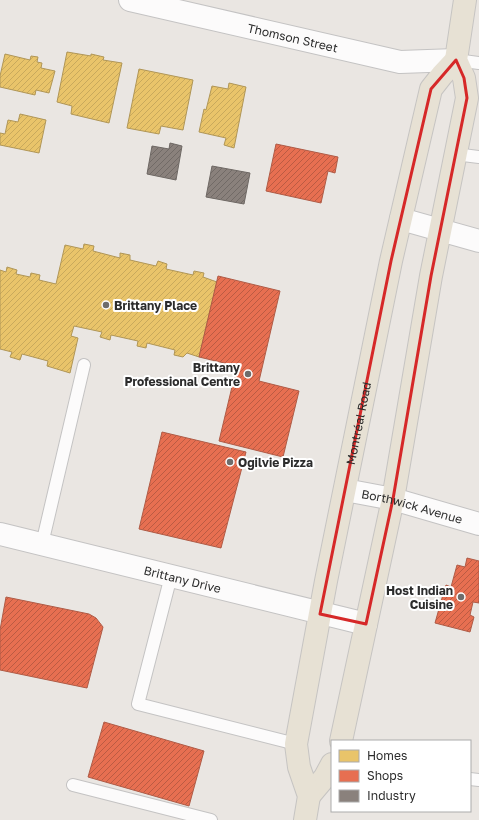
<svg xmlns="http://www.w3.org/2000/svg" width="479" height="820" viewBox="0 0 479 820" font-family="'Golos Text',sans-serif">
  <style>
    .homes { fill: url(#homes-hatch); stroke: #b09657 }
    .shops { fill: url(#shops-hatch); stroke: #af5b46 }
    .industry { fill: url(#industry-hatch); stroke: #6e6864 }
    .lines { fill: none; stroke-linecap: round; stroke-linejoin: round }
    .lane-casing { stroke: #c4c3c3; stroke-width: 14 }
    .street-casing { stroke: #c4c3c3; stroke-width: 24 }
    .secondary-casing { stroke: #c4c3c3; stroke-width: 24 }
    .primary-casing { stroke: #c6c4c2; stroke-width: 24 }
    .lane { stroke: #fcfbfb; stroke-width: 12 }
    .street { stroke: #fcfbfb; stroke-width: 22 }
    .secondary { stroke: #fcfbfb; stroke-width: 22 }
    .primary { stroke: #e7e1d4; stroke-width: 22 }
    .marked { fill: none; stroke: #d62828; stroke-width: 3; stroke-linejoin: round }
    .poi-dot { fill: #6e6d6c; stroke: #fff; stroke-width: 1.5 }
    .labels { text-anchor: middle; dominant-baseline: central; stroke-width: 4; stroke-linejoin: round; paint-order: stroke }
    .street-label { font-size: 12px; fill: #2c2c2c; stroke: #fff }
    .poi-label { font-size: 12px; font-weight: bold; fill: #2c2c2c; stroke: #fff; text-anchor: start }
  </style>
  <defs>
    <pattern id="homes-hatch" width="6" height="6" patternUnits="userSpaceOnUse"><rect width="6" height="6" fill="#e9c46a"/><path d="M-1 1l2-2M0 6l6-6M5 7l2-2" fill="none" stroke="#c8a95c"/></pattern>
    <pattern id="shops-hatch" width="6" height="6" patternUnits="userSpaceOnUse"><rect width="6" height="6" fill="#e76f51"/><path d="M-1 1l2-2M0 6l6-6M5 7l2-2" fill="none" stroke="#bb5b43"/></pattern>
    <pattern id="industry-hatch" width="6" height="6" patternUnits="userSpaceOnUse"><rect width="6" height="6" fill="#8a817c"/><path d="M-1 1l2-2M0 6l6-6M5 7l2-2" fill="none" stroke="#716a66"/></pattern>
  </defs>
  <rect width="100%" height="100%" fill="#eae6e2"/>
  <g class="homes">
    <path d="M67 52 91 56V54L104 57 103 60 122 63 109 123 71 114 72 106 57 102Z"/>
    <path d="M5 54 30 60 31 56 38 57 37 62 42 63 41 68 55 71 49 93 36 90 35 95 0 87V76Z"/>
    <path d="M139 69 193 80 183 130 161 126 159 134 127 128Z"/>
    <path d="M229 83 246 87 234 148 224 145 226 138 199 132 204 109 206 110 212 86 228 89Z"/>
    <path d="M20 114 46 120 39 153 0 145V133L5 134 8 120 18 122Z"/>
    <path d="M84 244 94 246 93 251 120 258V253L130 255V260L156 266 158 261 167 264 166 269 193 275 194 271 204 273 203 277 217 282 199 357 187 353 183 357 174 355 175 350 147 343 146 348 137 346 138 341 111 335 110 340 100 337 102 332 74 326 71 336 78 338 70 373 47 366 48 361 22 354 20 360 10 357 12 352 0 349V270L6 272 7 267 17 270 16 274 30 277 31 273 40 275 39 280 56 284 65 245 83 249Z"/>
  </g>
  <g class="shops">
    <path d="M276 144 338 157 335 173 328 171 321 203 266 191Z"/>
    <path d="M218 276 280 291 259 381 299 391 283 457 219 441 237 366 199 357Z"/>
    <path d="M162 432 246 452 221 548 139 529Z"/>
    <path d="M467 558 479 561V603L473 602 470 615 474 617 470 632 435 623 444 591 446 585 451 587 457 565 465 567Z"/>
    <path d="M6 597 89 614 96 618 103 627 87 688 0 670V630Z"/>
    <path d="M104 722 204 751 189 806 88 777Z"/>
  </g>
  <g class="industry">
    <path d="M170 143 182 146 176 180 147 174 152 146 169 149Z"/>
    <path d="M212 166 250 173 244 204 206 197Z"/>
  </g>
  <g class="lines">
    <defs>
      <g id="lane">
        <path d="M456 60 479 63"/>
        <path d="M455 154 479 157"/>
        <path d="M42 544 84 365"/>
        <path d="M171 576 138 704 296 744"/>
        <path d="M470 779 479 780"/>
        <path d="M73 785 211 820"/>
      </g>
      <g id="street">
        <path id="s1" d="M130 0 400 62 456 60"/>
        <path id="s2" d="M345 490 393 499 479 524"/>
        <path id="s3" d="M0 534 366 624"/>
      </g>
      <path id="secondary" d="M401 219 479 241"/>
      <g id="primary">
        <path d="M341 741 393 499 431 276 467 98 464 78 456 60 465 0"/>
        <path d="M309 796 325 777 332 764"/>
        <path id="s4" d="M305 820 309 796 299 767 296 744 326 581 391 261 431 89 442 75 456 60"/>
      </g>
    </defs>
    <use href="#lane" class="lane-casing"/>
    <use href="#street" class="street-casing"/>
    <use href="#secondary" class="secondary-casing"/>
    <use href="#primary" class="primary-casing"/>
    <use href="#lane" class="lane"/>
    <use href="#street" class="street"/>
    <use href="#secondary" class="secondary"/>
    <use href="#primary" class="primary"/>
  </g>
  <path class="marked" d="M456 60 464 78 467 98 431 276 393 499 366 624 320 614 391 261 431 89Z"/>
  <g class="poi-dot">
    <circle cx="106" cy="305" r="4"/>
    <circle cx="248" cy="374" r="4"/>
    <circle cx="230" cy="462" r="4"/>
    <circle cx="461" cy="597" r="4"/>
  </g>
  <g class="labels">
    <g class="street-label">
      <text stroke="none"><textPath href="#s1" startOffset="167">Thomson Street</textPath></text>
      <text stroke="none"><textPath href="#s4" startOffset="405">Montréal Road</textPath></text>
      <text stroke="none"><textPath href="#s2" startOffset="69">Borthwick Avenue</textPath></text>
      <text stroke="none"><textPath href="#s3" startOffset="188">Brittany Drive</textPath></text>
    </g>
    <g class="poi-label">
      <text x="114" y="305">Brittany Place</text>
      <text x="240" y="367" text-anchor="end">Brittany<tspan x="240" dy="14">Professional Centre</tspan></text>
      <text x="238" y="462">Ogilvie Pizza</text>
      <text x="453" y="590" text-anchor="end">Host Indian<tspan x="453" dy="14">Cuisine</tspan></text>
    </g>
  </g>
  <rect x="331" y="740" width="140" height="72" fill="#ffffff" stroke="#ababab"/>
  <rect x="339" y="750" width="20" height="12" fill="#e9c46a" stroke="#ababab"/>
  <text x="367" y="760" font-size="12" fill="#2c2c2c">Homes</text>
  <rect x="339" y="770" width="20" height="12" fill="#e76f51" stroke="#ababab"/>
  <text x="367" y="780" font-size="12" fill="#2c2c2c">Shops</text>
  <rect x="339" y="790" width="20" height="12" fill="#8a817c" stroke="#ababab"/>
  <text x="367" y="800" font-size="12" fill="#2c2c2c">Industry</text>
</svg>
